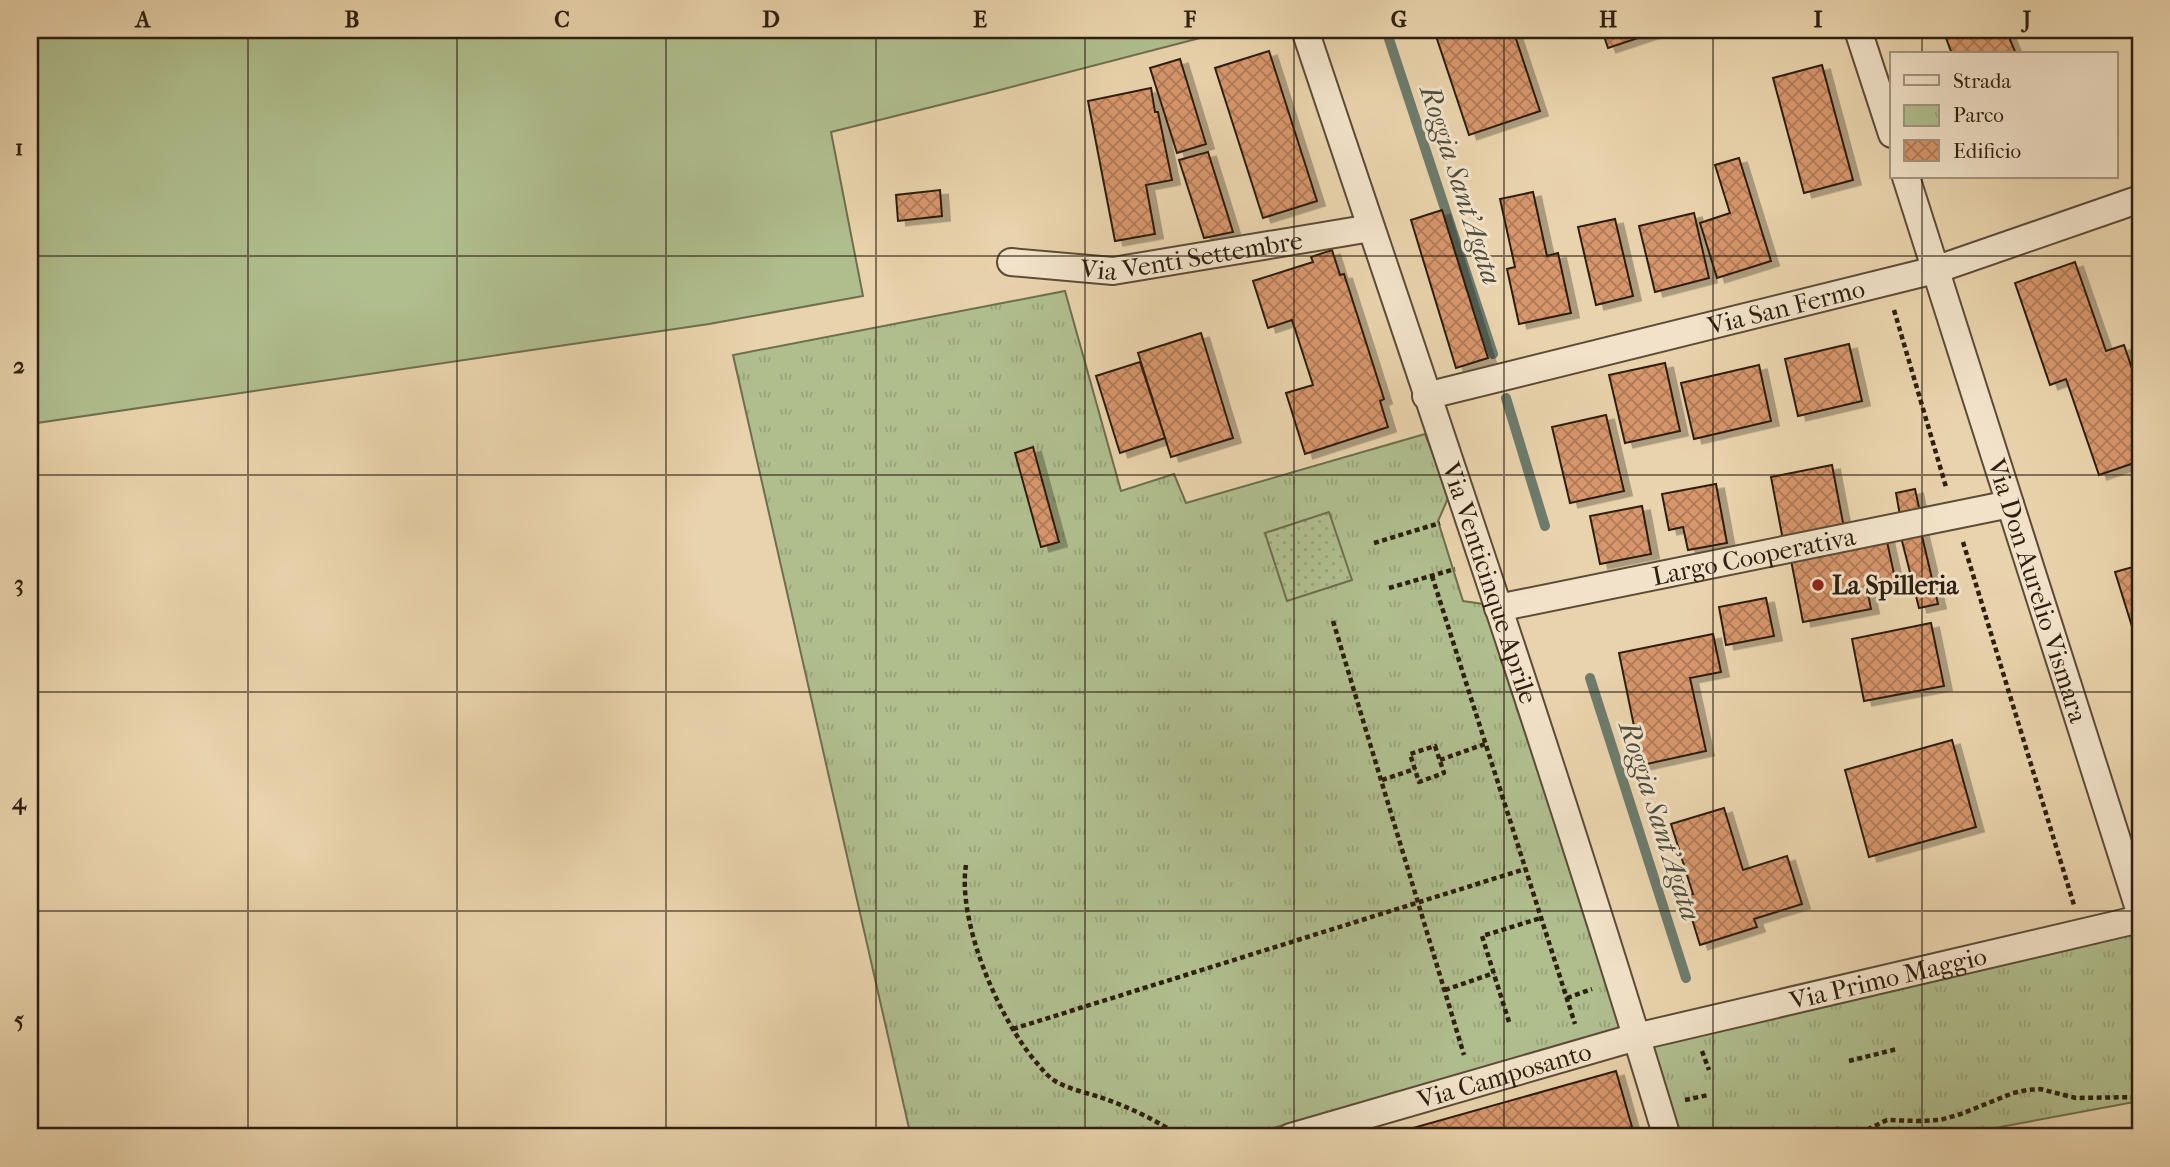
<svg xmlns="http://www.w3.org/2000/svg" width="2170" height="1167" viewBox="0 0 2170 1167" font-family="'IM FELL French Canon',serif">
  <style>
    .grass { fill: #b0be8e; stroke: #6f6e4f; stroke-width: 2 }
    .park { fill: url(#park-tufts); stroke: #6f6e4f; stroke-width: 2 }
    .garden { fill: url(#garden-dots); stroke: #6f6e4f; stroke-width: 2 }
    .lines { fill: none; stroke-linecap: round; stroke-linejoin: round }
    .stream { stroke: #6d7b6c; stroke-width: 10 }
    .building { fill: url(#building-cross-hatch); stroke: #2e1f10; stroke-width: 2; filter: url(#shadow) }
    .street-casing { stroke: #5d4c37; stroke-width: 30 }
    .path { stroke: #2e1f10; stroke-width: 4.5; stroke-dasharray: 5 3.5; stroke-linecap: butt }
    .street { stroke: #f1e2c9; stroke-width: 26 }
    .grid { fill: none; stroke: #2e1f10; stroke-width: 2; stroke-opacity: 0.55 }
    .poi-dot { fill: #8f2418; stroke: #f1e2c9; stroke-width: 2.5 }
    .labels { text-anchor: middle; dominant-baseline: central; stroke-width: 6; stroke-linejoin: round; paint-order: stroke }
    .street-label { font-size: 26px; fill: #2e1f10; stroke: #f1e2c9 }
    .poi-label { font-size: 26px; font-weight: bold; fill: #2e1f10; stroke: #f1e2c9; text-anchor: start }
    .water-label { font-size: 28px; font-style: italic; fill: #4e4d3e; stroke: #f1e2c9 }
    .neatline { fill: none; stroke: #2e1f10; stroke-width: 2.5 }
    .grid-label { font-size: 23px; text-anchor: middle; font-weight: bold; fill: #2e1f10 }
  </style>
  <defs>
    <pattern id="park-tufts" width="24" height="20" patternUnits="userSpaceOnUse" patternTransform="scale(1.75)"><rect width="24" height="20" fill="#b0be8e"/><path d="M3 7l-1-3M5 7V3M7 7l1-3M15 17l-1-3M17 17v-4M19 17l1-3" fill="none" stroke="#98a379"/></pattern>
    <pattern id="garden-dots" width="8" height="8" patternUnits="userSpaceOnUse" patternTransform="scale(1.75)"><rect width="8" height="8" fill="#b0be8e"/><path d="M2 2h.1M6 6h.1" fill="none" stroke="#98a379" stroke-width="1.8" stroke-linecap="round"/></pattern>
    <pattern id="building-cross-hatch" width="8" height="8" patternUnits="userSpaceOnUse" patternTransform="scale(1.75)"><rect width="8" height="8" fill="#d7966c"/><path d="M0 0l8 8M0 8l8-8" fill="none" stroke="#af7a57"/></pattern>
    <filter id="shadow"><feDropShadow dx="8" dy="4.5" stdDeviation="0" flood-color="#0004"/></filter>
  </defs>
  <rect width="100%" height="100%" fill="#e9d3ac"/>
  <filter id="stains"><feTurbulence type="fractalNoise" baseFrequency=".00286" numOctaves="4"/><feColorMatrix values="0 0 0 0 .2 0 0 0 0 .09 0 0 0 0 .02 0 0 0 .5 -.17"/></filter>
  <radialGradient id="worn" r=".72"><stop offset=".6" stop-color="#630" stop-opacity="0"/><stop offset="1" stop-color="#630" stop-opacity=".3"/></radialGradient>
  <path class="grass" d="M30 30H1231L996 91 831 132 863 296 709 324 30 424Z"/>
  <g class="park">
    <path d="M1065 291 1121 491 1174 474 1186 503 1425 434 1449 496 1438 521 1463 601 1483 604 1627 1028 1241 1137H911L733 355Z"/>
    <path d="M2140 922V1101L1946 1137H1670L1638 1037Z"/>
  </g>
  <path class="garden" d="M1329 512 1352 580 1287 601 1265 533Z"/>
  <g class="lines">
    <g class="stream">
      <path d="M1386 30 1493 354"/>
      <path d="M1506 398 1545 526"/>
      <path d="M1590 678 1686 978"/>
    </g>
  </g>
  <g class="building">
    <path d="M1434 30H1513L1540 111 1469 135Z"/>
    <path d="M1602 30H1662L1608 48Z"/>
    <path d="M1943 30H2006L2016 54H1952Z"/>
    <path d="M1269 51 1317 201 1263 218 1215 68Z"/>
    <path d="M1180 59 1206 144 1177 153 1150 68Z"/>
    <path d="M1822 65 1853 180 1804 193 1773 78Z"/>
    <path d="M1151 88 1155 112H1158L1172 180 1146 185 1155 234 1115 241 1088 101Z"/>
    <path d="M1208 152 1233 232 1204 238 1179 160Z"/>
    <path d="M1739 158 1771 261 1717 278 1700 223 1730 213 1715 165Z"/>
    <path d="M940 190 942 216 898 221 896 195Z"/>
    <path d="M1533 192 1547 256 1558 253 1571 313 1519 324 1507 269 1515 267 1500 199Z"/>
    <path d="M1442 210 1488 358 1456 368 1411 220Z"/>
    <path d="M1694 213 1709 278 1655 292 1639 226Z"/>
    <path d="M1615 219 1633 296 1596 305 1578 227Z"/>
    <path d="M1332 250 1340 275 1344 274 1364 336 1384 399 1380 401 1388 427 1305 454 1286 393 1313 385 1292 320 1268 328 1253 281 1313 262 1311 257Z"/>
    <path d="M2075 262 2106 351 2124 345 2140 392V461L2099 475 2066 379 2050 385 2015 283Z"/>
    <path d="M1201 333 1233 438 1171 457 1138 353Z"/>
    <path d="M1849 344 1862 401 1798 416 1785 359Z"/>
    <path d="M1140 362 1165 438 1120 453 1096 376Z"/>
    <path d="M1665 363 1680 431 1625 443 1609 375Z"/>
    <path d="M1759 365 1771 421 1694 439 1681 383Z"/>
    <path d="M1606 415 1624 491 1570 503 1552 427Z"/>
    <path d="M1033 447 1059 542 1041 547 1015 453Z"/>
    <path d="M1832 465 1844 528 1783 540 1771 477Z"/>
    <path d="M1716 484 1727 543 1688 550 1683 527 1669 530 1662 494Z"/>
    <path d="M1915 489 1921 517 1901 521 1896 493Z"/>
    <path d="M1642 506 1651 554 1600 564 1590 516Z"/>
    <path d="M1921 532 1938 604 1919 608 1901 537Z"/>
    <path d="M1886 537 1896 583 1867 589 1871 609 1803 622 1790 555Z"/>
    <path d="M2140 565V652L2115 572Z"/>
    <path d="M1766 598 1774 636 1726 645 1719 607Z"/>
    <path d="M1931 623 1944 686 1864 701 1852 639Z"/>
    <path d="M1713 634 1721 672 1690 678 1706 751 1642 765 1619 653Z"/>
    <path d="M1952 740 1976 827 1869 857 1845 770Z"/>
    <path d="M1724 808 1743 870 1787 856 1802 904 1754 919 1757 927 1700 945 1685 896 1693 894 1671 824Z"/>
    <path d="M1616 1071 1632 1127 1596 1137H1381Z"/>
    <path d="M2140 1130V1137H2099Z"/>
  </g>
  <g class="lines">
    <defs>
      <g id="street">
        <path id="s1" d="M1305 30C1428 398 1555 766 1667 1137"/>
        <path d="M1858 30 1892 134"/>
        <path id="s2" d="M1906 177 2140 912"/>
        <path id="s3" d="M1011 262 1113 271 1371 228"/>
        <path id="s4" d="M1426 396 1935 270 2140 199"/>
        <path id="s5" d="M1498 608 2010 504"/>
        <path id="s6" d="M1291 1137 1636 1037 2140 919"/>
      </g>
    </defs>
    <use href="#street" class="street-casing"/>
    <g class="path">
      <path d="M1894 310 1946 487"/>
      <path d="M1963 542 2074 905"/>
      <path d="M1374 543 1440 523"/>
      <path d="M1432 576 1575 1024"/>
      <path d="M1389 588 1455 569"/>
      <path d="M1333 621 1464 1055"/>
      <path d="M1435 746 1444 773 1419 782 1410 754Z"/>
      <path d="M1440 760 1485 744"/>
      <path d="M1382 780 1415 769"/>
      <path d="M966 865C957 922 999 1019 1036 1062 1042 1069 1047 1076 1055 1081 1070 1090 1089 1093 1105 1099 1131 1108 1158 1121 1181 1137"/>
      <path d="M1445 990 1494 973"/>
      <path d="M1567 998 1592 989"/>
      <path d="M1509 1022 1482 936 1541 918"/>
      <path d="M1013 1029 1525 869"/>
      <path d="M1702 1051 1709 1070"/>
      <path d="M1849 1061 1897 1049"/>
      <path d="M1685 1100 1708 1095"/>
      <path d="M1836 1127 1839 1137"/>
      <path d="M1852 1137 1887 1120 1918 1121 1940 1120 1961 1114 2013 1093 2027 1090 2040 1089 2076 1098 2140 1097"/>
    </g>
    <use href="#street" class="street"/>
  </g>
  <path class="grid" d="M248 30V1137M457 30V1137M666 30V1137M876 30V1137M1085 30V1137M1294 30V1137M1504 30V1137M1713 30V1137M1922 30V54M1922 177V1137M30 256H2140M30 475H2140M30 692H2140M30 911H2140"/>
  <circle class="poi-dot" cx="1818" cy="585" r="7"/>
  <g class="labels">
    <g class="street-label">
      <text stroke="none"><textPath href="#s3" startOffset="182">Via Venti Settembre</textPath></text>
      <text stroke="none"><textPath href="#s4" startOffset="371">Via San Fermo</textPath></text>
      <text stroke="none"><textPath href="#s5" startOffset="261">Largo Cooperativa</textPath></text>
      <text stroke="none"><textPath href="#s1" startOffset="583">Via Venticinque Aprile</textPath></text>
      <text stroke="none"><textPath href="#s2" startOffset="434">Via Don Aurelio Vismara</textPath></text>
      <text stroke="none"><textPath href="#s6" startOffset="618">Via Primo Maggio</textPath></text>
      <text stroke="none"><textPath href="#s6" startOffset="222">Via Camposanto</textPath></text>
    </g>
    <g class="poi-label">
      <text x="1832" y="585">La Spilleria</text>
    </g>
    <g class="water-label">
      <text transform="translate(1461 185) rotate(72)">Roggia Sant'Agata</text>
      <text transform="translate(1660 821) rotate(72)">Roggia Sant'Agata</text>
    </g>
  </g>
  <rect width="2170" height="1167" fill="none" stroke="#e9d3ac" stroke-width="77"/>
  <rect x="1890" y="52" width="228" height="126" fill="#f1e2c9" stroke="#a3947f" stroke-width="2"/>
  <rect x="1904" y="75" width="35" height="10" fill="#f1e2c9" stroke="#a3947f" stroke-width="2"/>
  <text x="1953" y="88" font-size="21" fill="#2e1f10">Strada</text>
  <rect x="1904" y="105" width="35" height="21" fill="url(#park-tufts)" stroke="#a3947f" stroke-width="2"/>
  <text x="1953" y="122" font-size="21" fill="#2e1f10">Parco</text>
  <rect x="1904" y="140" width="35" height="21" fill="url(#building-cross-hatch)" stroke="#a3947f" stroke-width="2"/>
  <text x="1953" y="158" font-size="21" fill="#2e1f10">Edificio</text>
  <rect x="38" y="38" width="2094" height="1090" class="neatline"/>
  <g class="grid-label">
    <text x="143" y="27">A</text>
    <text x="352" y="27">B</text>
    <text x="562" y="27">C</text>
    <text x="771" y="27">D</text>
    <text x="980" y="27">E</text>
    <text x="1190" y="27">F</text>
    <text x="1399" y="27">G</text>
    <text x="1608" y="27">H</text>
    <text x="1818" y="27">I</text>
    <text x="2027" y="27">J</text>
    <text x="19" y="155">1</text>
    <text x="19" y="373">2</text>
    <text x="19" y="591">3</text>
    <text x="19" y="809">4</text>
    <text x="19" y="1027">5</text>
  </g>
  <rect width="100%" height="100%" filter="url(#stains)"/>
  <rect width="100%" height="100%" fill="url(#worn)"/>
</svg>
